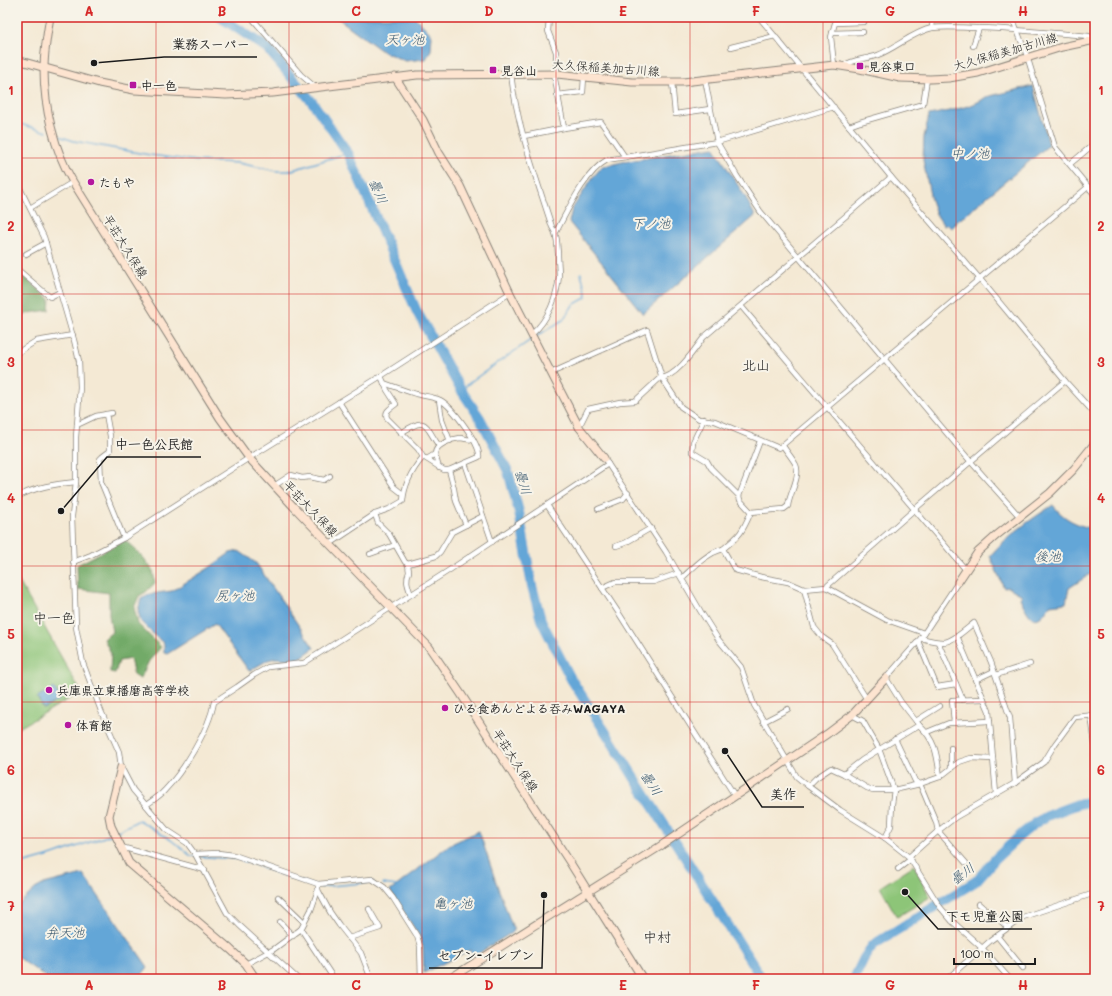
<svg xmlns="http://www.w3.org/2000/svg" width="1112" height="996" viewBox="0 0 1112 996" font-family="Mali,'Klee One',sans-serif">
  <style>
    .green { fill: #8dc578; stroke: #54704a }
    .forest { fill: #72aa68; stroke: #476342 }
    .water { fill: #63a6d7; stroke: #40617a }
    .lines { fill: none; stroke-linecap: round; stroke-linejoin: round }
    .stream { stroke: #63a6d7; stroke-width: 1.5 }
    .river { stroke: #63a6d7; stroke-width: 10 }
    .street-casing { stroke: #888278; stroke-width: 6 }
    .secondary-casing { stroke: #888278; stroke-width: 9 }
    .street { stroke: #fff; stroke-width: 4.5 }
    .secondary { stroke: #fde4d0; stroke-width: 7 }
    .grid { fill: none; stroke: #d62828; stroke-width: 1; stroke-opacity: 0.55 }
    .poi-dot { fill: #b5179e; stroke: #f7f3e8; stroke-width: 1.5 }
    .labels { text-anchor: middle; dominant-baseline: central; stroke-width: 4; stroke-linejoin: round; paint-order: stroke }
    .street-label { font-size: 12px; fill: #1c1c1c; stroke: #f7f3e8 }
    .poi-label { font-size: 12px; font-weight: bold; fill: #1c1c1c; stroke: #f7f3e8; text-anchor: start }
    .water-label { font-size: 13px; font-style: italic; fill: #3c5a70; stroke: #f7f3e8 }
    .quarter-label { font-size: 14px; fill: #1c1c1c; stroke: #f7f3e8 }
    .leader { fill: none; stroke: #1c1c1c; stroke-width: 1.5 }
    .callout-dot { fill: #1c1c1c; stroke: #f7f3e8; stroke-width: 1.5 }
    .callout-label { font-size: 13px; text-anchor: middle; font-weight: bold; fill: #1c1c1c; stroke: #f7f3e8; stroke-width: 4; stroke-linejoin: round; paint-order: stroke }
    .neatline { fill: none; stroke: #d62828; stroke-width: 1.5 }
    .grid-label { font-size: 13px; text-anchor: middle; font-weight: bold; fill: #d62828 }
  </style>
  <rect width="100%" height="100%" fill="#f7f3e8"/>
  <filter id="ink" filterUnits="userSpaceOnUse"><feTurbulence type="fractalNoise" baseFrequency=".025" numOctaves="2"/><feDisplacementMap in="SourceGraphic" scale="8" xChannelSelector="R" yChannelSelector="G"/><feConvolveMatrix kernelMatrix="1 2 1 2 8 2 1 2 1" color-interpolation-filters="sRGB"/></filter>
  <filter id="wash" filterUnits="userSpaceOnUse"><feTurbulence type="fractalNoise" baseFrequency=".012" numOctaves="4" result="noise"/><feDisplacementMap in="SourceGraphic" scale="16" xChannelSelector="R" yChannelSelector="G"/><feGaussianBlur stdDeviation="0.9" result="paint"/><feColorMatrix in="noise" values="0 0 0 0 0 0 0 0 0 0 0 0 0 0 0 0 0 1.4 0 .05"/><feComposite in="paint" operator="in"/></filter>
  <g filter="url(#wash)">
    <rect width="100%" height="100%" fill="#f4e9d4"/>
    <g class="green">
      <path d="M17 578 81 692 17 729Z"/>
      <path d="M914 865 930 897 897 917 880 887Z"/>
    </g>
    <g class="forest">
      <path d="M17 274 22 275 50 299 49 310 29 313 21 317 17 312Z"/>
      <path d="M125 540 143 557 153 571 155 583 146 592 139 596 134 608 138 624 161 647 149 661 140 679 134 675 130 659 119 661 115 673 110 672 111 653 104 639 112 632 109 615V593L78 589 77 565Z"/>
    </g>
    <g class="water">
      <path d="M336 17H415L432 35 431 50 426 59 405 61 382 51Z"/>
      <path d="M1033 86 1049 145 959 220 954 222 956 224 951 228 947 224 944 226 936 214 931 200 923 160 924 137 929 115C944 112 975 107 986 97Z"/>
      <path d="M714 147 746 198 755 216 643 314 569 222 572 209 593 177 602 167 622 162Z"/>
      <path d="M1053 505C1065 521 1077 524 1095 530V571L1069 588 1066 603 1050 605C1036 628 1030 619 1021 600L1020 598 1022 595 1008 587 1004 588 990 556C1008 535 1030 520 1053 505Z"/>
      <path d="M239 551 256 563 314 648 299 659 294 660 276 658 268 660 249 671 215 624 167 654 164 653V644L141 622 138 611 141 599 150 594 172 591 209 568 230 553Z"/>
      <path d="M54 688 61 699 44 709 37 698Z"/>
      <path d="M479 831 496 882 514 931 473 957 470 950 424 973 423 947 418 934 390 891 449 845Z"/>
      <path d="M83 874 148 967 140 977 132 979H49L17 957V906L35 889 44 884Z"/>
    </g>
    <g class="lines">
      <g class="stream">
        <path d="M17 123 47 132"/>
        <path d="M59 136 74 141 150 155 198 161 238 163 277 171H289L348 153"/>
        <path d="M535 337 563 320 573 305 587 297 581 273"/>
        <path d="M461 390 473 380 532 339"/>
        <path d="M116 832 139 820 171 840 191 856 238 859 316 887"/>
        <path d="M18 865 47 857 113 834"/>
        <path d="M383 884 397 886"/>
        <path d="M320 887 373 882"/>
      </g>
      <g class="river">
        <path d="M220 17 267 48 313 103 348 153 417 312 461 390 480 418 508 471 519 512 532 586 541 620 571 679 608 736 762 979"/>
        <path d="M854 979 864 958 873 945 976 881 996 858 1023 833 1037 822 1049 815 1078 804 1095 801"/>
      </g>
    </g>
  </g>
  <g filter="url(#ink)">
    <g class="lines">
      <defs>
        <g id="street">
          <path d="M251 17 301 75 315 87"/>
          <path d="M549 17 548 31 556 52 557 74"/>
          <path d="M759 17 891 177 980 279 1065 381 1095 414"/>
          <path d="M1012 17 1027 56 1055 147 1095 195"/>
          <path d="M932 28 933 17"/>
          <path d="M832 33 863 32"/>
          <path d="M973 46 979 28"/>
          <path d="M731 47 775 36"/>
          <path d="M834 65 831 37 835 23 864 22"/>
          <path d="M843 66C855 58 865 60 878 55 896 48 913 32 932 28 947 26 964 28 979 28 1015 29 1052 33 1089 36L1095 40"/>
          <path d="M511 74C517 127 536 177 552 227 558 235 557 245 558 254 558 261 559 269 559 276 557 298 548 320 532 334"/>
          <path d="M554 74 564 128"/>
          <path d="M705 79 717 142 737 176 760 211 971 462 1020 517"/>
          <path d="M672 82 675 114 710 109"/>
          <path d="M557 95 583 92 584 77"/>
          <path d="M849 126 860 122 923 104 927 79"/>
          <path d="M524 136 564 128 601 122 625 157"/>
          <path d="M1070 164 1095 143"/>
          <path d="M17 182 44 237 74 340 79 361 80 387 76 437V482L72 516 76 627 83 663 101 711 119 752 121 767 133 790 167 830 187 843 195 854 227 913 239 925 298 979"/>
          <path d="M30 208 73 182"/>
          <path d="M556 232C568 210 585 172 607 160L717 142 834 107"/>
          <path d="M26 254 46 243"/>
          <path d="M17 269 50 297 60 292"/>
          <path d="M741 306 966 570"/>
          <path d="M17 353 36 341 73 335"/>
          <path d="M551 373 647 330 662 378 681 407 699 419 715 421 779 448 1088 187"/>
          <path d="M384 383C395 387 406 391 416 394 424 396 433 397 440 400 452 406 481 445 479 457L465 463 492 542"/>
          <path d="M439 400 442 420 450 441"/>
          <path d="M339 402 394 487 403 494"/>
          <path d="M106 414 110 436V451L102 457 100 459 101 482 124 538"/>
          <path d="M704 419 693 442 692 452 707 461 711 468 739 496 740 500 751 512 784 509 788 506C789 495 801 476 796 465 793 459 787 452 783 446"/>
          <path d="M77 425 96 416 112 413"/>
          <path d="M579 427 588 409 620 402 635 401 660 378C676 378 695 349 704 337L847 215 891 177"/>
          <path d="M401 433C428 415 424 425 439 446"/>
          <path d="M435 454 439 468"/>
          <path d="M425 458 444 470H449L465 463"/>
          <path d="M604 458 666 552 701 612 718 639 741 667 754 705 797 777 808 786 840 810 885 838 909 857 940 907 952 921 982 948 1010 979"/>
          <path d="M427 459 435 454C435 445 451 439 460 438 465 438 468 441 473 439"/>
          <path d="M449 470 454 489 456 501 466 525"/>
          <path d="M274 486 291 475 302 478 310 477 324 480 330 476"/>
          <path d="M739 496 760 441"/>
          <path d="M17 497C35 487 55 484 76 482"/>
          <path d="M547 505 620 615 735 796"/>
          <path d="M598 509 623 499 628 493"/>
          <path d="M375 514 378 523 389 534 405 562 408 564 409 572C405 580 408 586 411 595"/>
          <path d="M330 544 375 514 389 509 403 501C404 485 413 469 423 457L418 449 387 418C384 411 391 408 396 404L387 390 381 376"/>
          <path d="M616 546 625 543 651 528"/>
          <path d="M723 549C740 535 742 533 751 512"/>
          <path d="M370 554 395 545"/>
          <path d="M73 562 91 555 124 538 249 458 381 376 510 293"/>
          <path d="M408 564 436 556 440 552 452 532 483 516"/>
          <path d="M682 578C694 567 707 553 723 549L735 570 761 577 788 582 804 589 826 587 887 620 924 633"/>
          <path d="M826 587 915 509 1065 381"/>
          <path d="M602 588 615 582H653L679 573"/>
          <path d="M804 589 814 627 822 637 832 644 866 698"/>
          <path d="M957 636 989 711 996 794"/>
          <path d="M921 638C928 640 936 642 944 642 954 641 966 629 974 623L991 662 1010 718 1015 783"/>
          <path d="M918 641 937 687 956 684"/>
          <path d="M938 642 963 700"/>
          <path d="M996 675 1030 664"/>
          <path d="M975 680 994 671"/>
          <path d="M852 715 863 721 879 749 894 790 892 804 891 826 885 838"/>
          <path d="M1091 715 1095 744"/>
          <path d="M916 721 940 706"/>
          <path d="M763 722 788 709"/>
          <path d="M954 722 952 700 984 699"/>
          <path d="M919 725C936 741 937 755 940 777"/>
          <path d="M927 732 949 723 990 721"/>
          <path d="M895 739 915 781 920 784 936 822 938 831 966 863"/>
          <path d="M951 768V748"/>
          <path d="M844 774 862 760 919 725 901 702 886 678 921 638 958 582"/>
          <path d="M808 786 816 778 831 768 844 774 867 788 873 790H894L920 784 940 777 959 762 971 758 993 759"/>
          <path d="M146 805C152 801 160 796 165 790 184 770 209 730 214 702L237 687 254 675 268 667 304 663 448 571 608 464"/>
          <path d="M121 847 205 870"/>
          <path d="M195 854 218 853 234 855 318 884 372 879 384 887 393 898 417 936 420 946 421 979"/>
          <path d="M909 857 938 831 956 817 1015 783 1044 762 1055 744 1075 717 1095 715"/>
          <path d="M898 869 911 859"/>
          <path d="M318 884V890L330 912 339 925 361 953 371 979"/>
          <path d="M278 897 304 922"/>
          <path d="M979 904C988 913 1000 917 1007 928"/>
          <path d="M280 922 293 936"/>
          <path d="M301 929 334 979"/>
          <path d="M997 936 1023 968"/>
          <path d="M349 938 380 928 369 909"/>
          <path d="M246 964 274 949 301 929 311 910 318 890"/>
          <path d="M947 979 990 941 1023 917 1095 893"/>
        </g>
        <g id="secondary">
          <path d="M50 17C47 34 44 52 44 69 44 107 54 150 73 182L220 418 249 458 293 506 429 647 461 694 569 861 643 979"/>
          <path d="M17 60 99 83 134 90 226 95 273 93 417 75 557 74 632 82H683L834 65 860 69 900 78 930 79 949 78 978 73 1062 47 1095 40"/>
          <path d="M395 77 423 120 439 153 460 186 510 293 579 427 604 458"/>
          <path d="M958 582 978 552 997 535 1050 493 1074 469 1095 443"/>
          <path d="M121 767 109 816 111 826 129 863 230 949 246 964 256 979"/>
          <path d="M449 979 659 847 827 734 852 715 886 678"/>
        </g>
      </defs>
      <use href="#street" class="street-casing"/>
      <use href="#secondary" class="secondary-casing"/>
      <use href="#street" class="street"/>
      <use href="#secondary" class="secondary"/>
    </g>
  </g>
  <path class="grid" d="M156 17V979M289 17V979M422 17V979M556 17V979M690 17V979M823 17V979M956 17V979M17 158H1095M17 294H1095M17 430H1095M17 566H1095M17 702H1095M17 838H1095"/>
  <g class="poi-dot">
    <rect x="856" y="62" width="8" height="8" rx="2"/>
    <rect x="489" y="66" width="8" height="8" rx="2"/>
    <rect x="129" y="81" width="8" height="8" rx="2"/>
    <circle cx="91" cy="182" r="4"/>
    <circle cx="49" cy="690" r="4"/>
    <circle cx="445" cy="708" r="4"/>
    <circle cx="68" cy="725" r="4"/>
  </g>
  <g class="labels">
    <g class="street-label">
      <text transform="translate(1005 51) rotate(-16)">大久保稲美加古川線</text>
      <text transform="translate(606 67) rotate(4)">大久保稲美加古川線</text>
      <text transform="translate(126 246) rotate(58)">平荘大久保線</text>
      <text transform="translate(311 508) rotate(46)">平荘大久保線</text>
      <text transform="translate(516 760) rotate(57)">平荘大久保線</text>
    </g>
    <g class="poi-label">
      <text x="868" y="66">見谷東口</text>
      <text x="501" y="70">見谷山</text>
      <text x="141" y="85">中一色</text>
      <text x="99" y="182">たもや</text>
      <text x="57" y="690">兵庫県立東播磨高等学校</text>
      <text x="453" y="708">ひる食あんどよる吞みWAGAYA</text>
      <text x="76" y="725">体育館</text>
    </g>
    <g class="water-label">
      <text x="405" y="38">天ヶ池</text>
      <text x="970" y="152">中ノ池</text>
      <text transform="translate(379 191) rotate(66)">曇川</text>
      <text x="651" y="222">下ノ池</text>
      <text transform="translate(524 482) rotate(73)">曇川</text>
      <text x="1048" y="555">後池</text>
      <text x="235" y="594">尻ヶ池</text>
      <text transform="translate(652 783) rotate(57)">曇川</text>
      <text transform="translate(962 873) rotate(-37)">曇川</text>
      <text x="453" y="902">亀ヶ池</text>
      <text x="65" y="931">弁天池</text>
    </g>
    <g class="quarter-label">
      <text x="756" y="364">北山</text>
      <text x="54" y="617">中一色</text>
      <text x="657" y="936">中村</text>
    </g>
  </g>
  <path class="leader" d="M94 63L164 57H257M61 511L107 457H201M725 751L762 807H804M905 892L938 929H1032M544 895L542 968H429"/>
  <g class="callout-dot">
    <circle cx="94" cy="63" r="4"/>
    <circle cx="61" cy="511" r="4"/>
    <circle cx="725" cy="751" r="4"/>
    <circle cx="905" cy="892" r="4"/>
    <circle cx="544" cy="895" r="4"/>
  </g>
  <g class="callout-label">
    <text x="211" y="49">業務スーパー</text>
    <text x="154" y="449">中一色公民館</text>
    <text x="783" y="799">美作</text>
    <text x="985" y="921">下モ児童公園</text>
    <text x="486" y="960">セブン-イレブン</text>
  </g>
  <rect width="1112" height="996" fill="none" stroke="#f7f3e8" stroke-width="44"/>
  <path d="M954 958v6h81v-6" fill="none" stroke="#1c1c1c" stroke-width="2"/>
  <text x="960" y="958" font-size="12" fill="#1c1c1c" stroke="#f7f3e8" stroke-width="3" paint-order="stroke">100 m</text>
  <rect x="22" y="22" width="1068" height="952" class="neatline"/>
  <g class="grid-label">
    <text x="89" y="16">A</text>
    <text x="222" y="16">B</text>
    <text x="356" y="16">C</text>
    <text x="489" y="16">D</text>
    <text x="623" y="16">E</text>
    <text x="756" y="16">F</text>
    <text x="890" y="16">G</text>
    <text x="1023" y="16">H</text>
    <text x="11" y="95">1</text>
    <text x="1101" y="95">1</text>
    <text x="11" y="231">2</text>
    <text x="1101" y="231">2</text>
    <text x="11" y="367">3</text>
    <text x="1101" y="367">3</text>
    <text x="11" y="503">4</text>
    <text x="1101" y="503">4</text>
    <text x="11" y="639">5</text>
    <text x="1101" y="639">5</text>
    <text x="11" y="775">6</text>
    <text x="1101" y="775">6</text>
    <text x="11" y="911">7</text>
    <text x="1101" y="911">7</text>
    <text x="89" y="990">A</text>
    <text x="222" y="990">B</text>
    <text x="356" y="990">C</text>
    <text x="489" y="990">D</text>
    <text x="623" y="990">E</text>
    <text x="756" y="990">F</text>
    <text x="890" y="990">G</text>
    <text x="1023" y="990">H</text>
  </g>
</svg>
